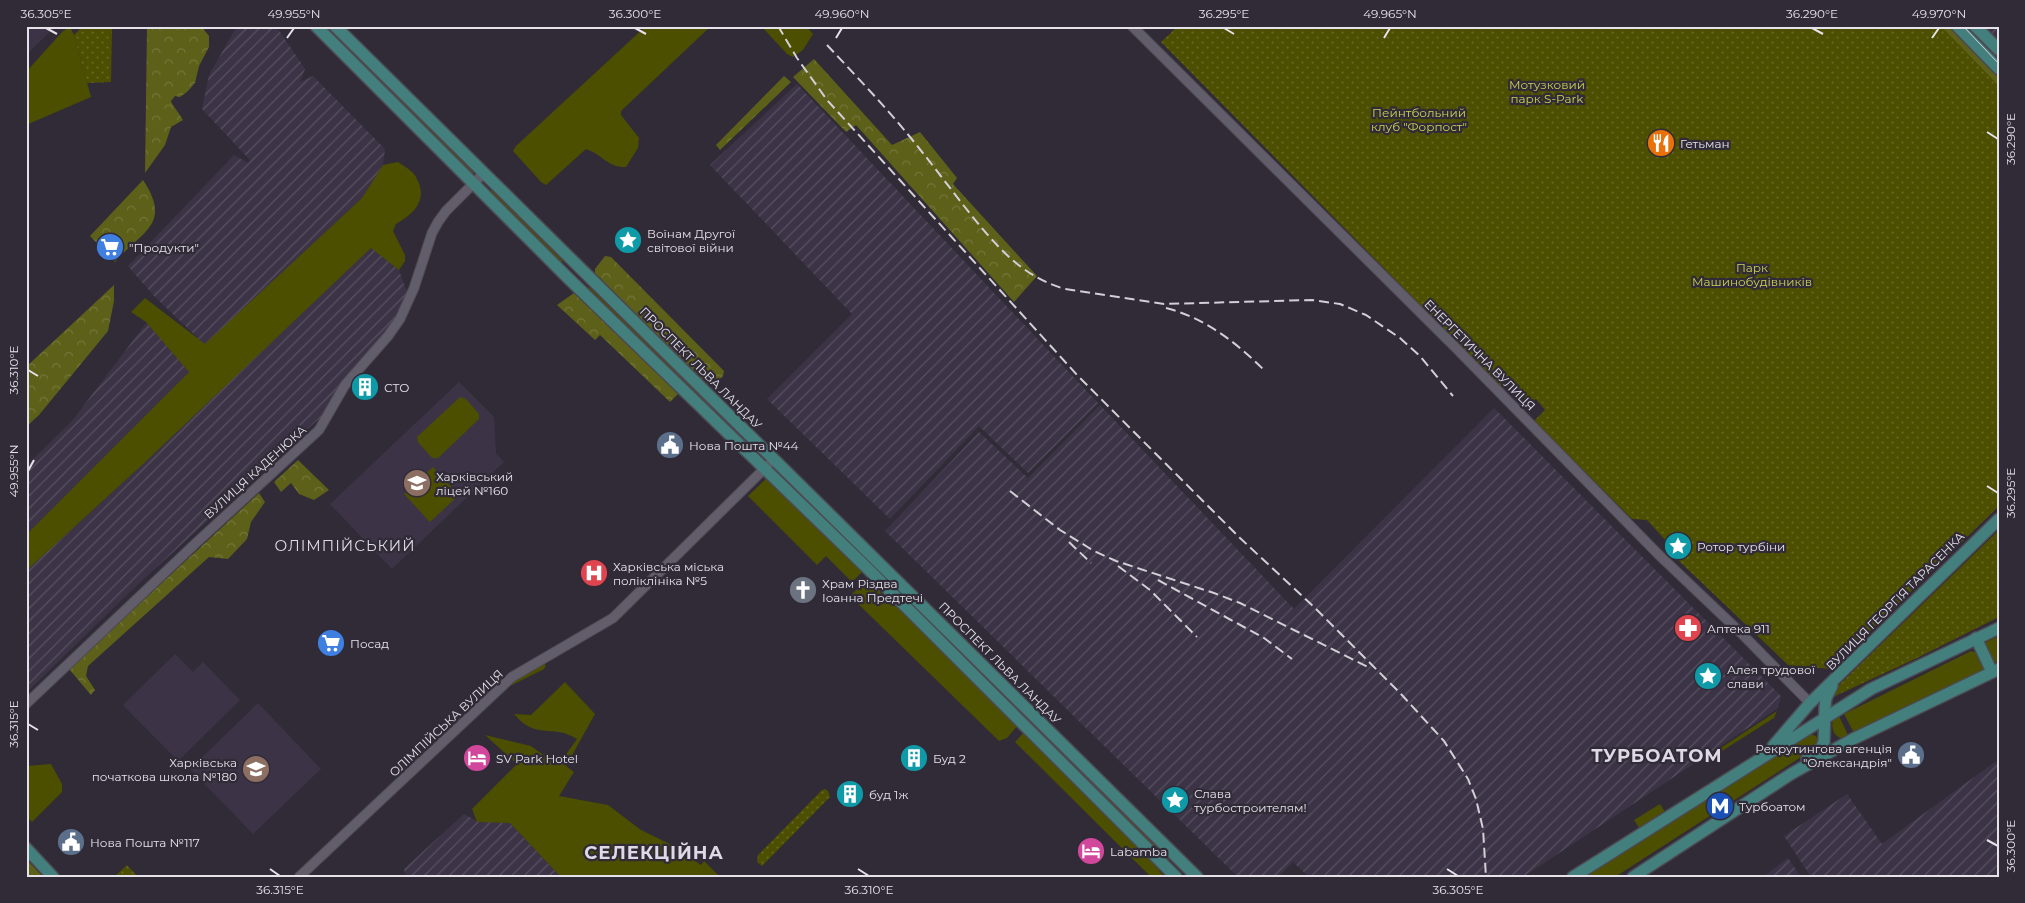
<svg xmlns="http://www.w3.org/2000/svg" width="2025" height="903" viewBox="0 0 2025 903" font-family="Montserrat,sans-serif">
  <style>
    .built { fill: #3c3446 }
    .industrial { fill: url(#industrial-furrows) }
    .grass { fill: #4c4e00 }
    .forest { fill: url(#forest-crowns) }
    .park { fill: url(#park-dots) }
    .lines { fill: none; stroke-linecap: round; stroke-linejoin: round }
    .minor-casing { stroke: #4d4a53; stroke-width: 11 }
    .major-casing { stroke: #4d4a53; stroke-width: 14 }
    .minor { stroke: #625d6a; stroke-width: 9 }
    .major { stroke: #427f7d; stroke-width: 11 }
    .tram { stroke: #d2cfd7; stroke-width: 1 }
    .rail { stroke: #d2cfd7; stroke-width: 2; stroke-dasharray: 10 5; stroke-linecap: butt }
    .ticks { fill: none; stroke: #e5e2ea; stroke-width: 2 }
    .labels { text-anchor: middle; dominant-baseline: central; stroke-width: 4.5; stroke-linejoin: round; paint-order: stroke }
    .park-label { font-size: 12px; fill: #cbd156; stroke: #302b37 }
    .poi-label { font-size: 12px; fill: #e5e2ea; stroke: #302b37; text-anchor: start }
    .street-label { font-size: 12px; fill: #e5e2ea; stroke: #302b37 }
    .quarter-label { font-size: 15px; letter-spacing: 1px; fill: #ded8e7; stroke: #302b37 }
    .district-label { font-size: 18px; font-weight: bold; letter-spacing: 1px; fill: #ded8e7; stroke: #302b37 }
    .neatline { fill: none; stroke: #e5e2ea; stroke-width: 2 }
    .ticks-label { font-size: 12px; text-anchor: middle; fill: #e5e2ea }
  </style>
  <defs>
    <pattern id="industrial-furrows" width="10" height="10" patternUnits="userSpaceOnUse" patternTransform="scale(1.25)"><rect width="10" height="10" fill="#3c3446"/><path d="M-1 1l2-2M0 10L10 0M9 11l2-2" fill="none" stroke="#585161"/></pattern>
    <pattern id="forest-crowns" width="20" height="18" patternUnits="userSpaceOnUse" patternTransform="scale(1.25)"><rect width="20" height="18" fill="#5d6018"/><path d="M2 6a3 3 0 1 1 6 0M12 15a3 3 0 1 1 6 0" fill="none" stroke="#74763a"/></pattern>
    <pattern id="park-dots" width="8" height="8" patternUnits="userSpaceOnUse" patternTransform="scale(1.25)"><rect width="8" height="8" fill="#4c4e00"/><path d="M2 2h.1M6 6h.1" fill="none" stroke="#666725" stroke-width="1.8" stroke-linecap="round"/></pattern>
  </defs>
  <rect width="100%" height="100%" fill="#302b37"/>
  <g class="built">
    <path d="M26 26H56L26 55Z"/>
    <path d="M459 382 494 417 496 453 504 462 392 569 330 504Z"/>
    <path d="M175 654 193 672 203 662 240 700 178 761 123 705Z"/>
    <path d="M258 703 321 769 253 834 190 769Z"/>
  </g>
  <g class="industrial">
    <path d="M237 26H276L305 69 300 82 313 76 385 149 383 165 362 198 205 345 154 296 128 266 234 155 248 163 250 160 202 109 209 75Z"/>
    <path d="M1984 26H1999V43Z"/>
    <path d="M797 84 1098 403 1028 473 979 426 890 519 767 399 852 314 710 165Z"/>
    <path d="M371 247 399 270 409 298 398 310 390 333 353 369 322 416 135 587 26 693V571L141 466Z"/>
    <path d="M147 322 190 371 26 535V466L72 421Z"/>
    <path d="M1100 405 1294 609 1494 408 1781 696 1778 708 1523 877H1309L1293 862 1278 877H1238L885 531 979 432 1028 478Z"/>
    <path d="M1999 759V877H1811L1784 836 1847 794 1882 844Z"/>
    <path d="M464 814 477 821 510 823 561 877H406L404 869Z"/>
    <path d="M1788 858 1801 877H1763Z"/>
  </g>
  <g class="grass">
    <path d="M646 26H711L621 111V115L639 138 638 148 626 167C608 168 603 155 586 149L546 185 541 182 513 151 516 146Z"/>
    <path d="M761 26H806L813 34 803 50 793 57 787 54Z"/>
    <path d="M70 27 74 35 91 97 26 125V72L63 31Z"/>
    <path d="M344 44 460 158 474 173H471L342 46Z"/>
    <path d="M398 162C404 166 413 171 416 177 429 200 414 214 396 224L393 231 405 255V261L399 270 371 248 141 466 26 571V535L189 372 146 322 131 312 145 298 205 344 362 198 383 165Z"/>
    <path d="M492 190 563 261 560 263 489 192Z"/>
    <path d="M589 287 714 408 712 410 587 289Z"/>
    <path d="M460 397 466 399 479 414V419L438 458H432L418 442 417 437Z"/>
    <path d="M433 467 459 495 430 522 404 494Z"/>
    <path d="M777 471 1025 716 776 473Z"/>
    <path d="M768 477 864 570 852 582 826 556 817 565 748 496Z"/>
    <path d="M1675 540 1684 548 1677 555 1668 547Z"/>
    <path d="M870 576 880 587V592L894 606 903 608 1019 724 1007 738 999 741 850 596Z"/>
    <path d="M1999 636V661L1994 663 1984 643Z"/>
    <path d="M1971 651 1977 653 1984 668 1983 670 1854 733 1844 714Z"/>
    <path d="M544 663 546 666 544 669 506 688V686Z"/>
    <path d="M565 682 595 714 566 766 574 772 559 796 608 805 641 830 672 845 701 865 704 861 720 877H561L510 823 477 822 472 809 517 764 485 735 531 746 549 759 560 763 577 739C552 723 536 741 514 714L531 715Z"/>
    <path d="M1777 711 1774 718 1711 758 1710 755Z"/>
    <path d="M1839 716 1848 735 1841 738C1833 736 1831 727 1833 720Z"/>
    <path d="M1026 730 1162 868 1159 871 1165 877H1151L1015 742Z"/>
    <path d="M1809 734 1816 736 1819 742 1812 750 1615 877H1584Z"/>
    <path d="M1046 735 1169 859 1168 860 1044 736Z"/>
    <path d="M51 764 62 784V792L32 822 26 816V766Z"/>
    <path d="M1660 804 1665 812 1640 829 1634 820Z"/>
  </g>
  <g class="forest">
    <path d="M147 26H201L209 36V47L199 66 195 83 187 92 180 97 175 96 171 101C172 105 180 114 183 120L171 127 165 145 145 173Z"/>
    <path d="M1911 26H1952L1999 73V118Z"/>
    <path d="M814 59 892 145 920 132 957 178 953 184 1037 276 1014 302 856 125 846 132 793 77Z"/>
    <path d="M784 76 791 82 720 150 716 145Z"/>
    <path d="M143 180C173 225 141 231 115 262L90 236Z"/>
    <path d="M605 256 611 257 724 371 723 376 713 386H709L595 273V269Z"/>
    <path d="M114 285V301L108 331 39 415 26 427V389L28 388 26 367Z"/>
    <path d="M574 293 678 394 670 402 600 335 595 340 557 305Z"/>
    <path d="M298 460 329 490 314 500 299 494 291 483 281 492 274 482Z"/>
    <path d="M259 493 265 502 251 522 247 539 228 559 209 557 88 666 86 676 95 690 91 695 69 669Z"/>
    <path d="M26 859 43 877H26Z"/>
  </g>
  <g class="park">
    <path d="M83 26H112L111 82 87 83 74 35Z"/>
    <path d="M1178 26H1941L1999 86V506L1831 669 1788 665 1677 559 1687 550 1673 537 1667 542 1647 520 1632 519 1534 421 1545 410 1536 399 1529 402 1512 383 1503 389 1161 42Z"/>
    <path d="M1999 530V617L1917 658 1833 697 1835 689Z"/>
    <path d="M825 789 828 791 830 797 762 866 757 862 758 855 822 790Z"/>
    <path d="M127 865 138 877H114Z"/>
  </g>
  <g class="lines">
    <defs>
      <g id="minor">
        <path d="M1132 26 1455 347 1659 555 1741 633 1810 703"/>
        <path d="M26 704 196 543 319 430 345 385 388 336 400 319 414 288 432 233 438 222 446 211 484 173"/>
        <path d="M299 877 512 677 613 618 768 465"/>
      </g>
      <g id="major">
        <path d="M316 26 567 277 867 568 1176 877"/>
        <path d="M335 26 1197 877"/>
        <path d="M1957 26 1999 69"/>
        <path d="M1975 26 1999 50"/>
        <path d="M1976 638 1992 672"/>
        <path d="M1773 746 1810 703 1999 519"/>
        <path d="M1807 759 1821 748 1824 742 1825 707 1826 698 1832 686"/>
        <path d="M26 848 53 877"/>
        <path d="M1573 877 1871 689 1999 628"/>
        <path d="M1633 877 1791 774 1853 739 1999 669"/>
      </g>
    </defs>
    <use href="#minor" class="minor-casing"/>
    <use href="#major" class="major-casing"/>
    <use href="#minor" class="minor"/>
    <use href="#major" class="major"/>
    <path class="tram" d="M1963 26 1999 64"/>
    <g class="rail">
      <path d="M778 26 797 58 827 100 1078 376 1240 538 1314 607 1401 694 1444 741 1468 779 1476 799 1483 829 1486 877"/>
      <path d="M827 45C855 75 884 105 910 137 929 160 946 183 964 206 992 241 1019 276 1065 289L1164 304 1312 300 1340 304 1366 315 1400 338 1420 356 1453 396"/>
      <path d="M1166 308C1205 318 1237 343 1265 371"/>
      <path d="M1010 491 1060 530 1094 551 1116 561 1214 593 1240 603 1368 667"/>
      <path d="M1069 542 1091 563"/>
      <path d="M1118 566 1150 590 1197 637"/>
      <path d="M1158 580 1264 638 1292 659"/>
    </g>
  </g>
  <path class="ticks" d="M46 28 57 34M635 28 646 34M1224 28 1234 34M1812 28 1823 34M287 38 294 28M836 38 842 28M1384 38 1390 28M1932 38 1939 28M1987 132 1998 139M28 370 38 376M28 471 34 460M1987 486 1998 493M28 724 38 730M1987 840 1998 846M270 869 280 876M858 869 869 876M1447 869 1458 876"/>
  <defs>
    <symbol id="restaurant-disc" viewBox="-11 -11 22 22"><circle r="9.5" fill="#e8710a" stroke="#302b37"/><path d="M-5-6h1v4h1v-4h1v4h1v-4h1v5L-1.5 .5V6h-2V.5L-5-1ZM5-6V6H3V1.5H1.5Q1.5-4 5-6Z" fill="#fff"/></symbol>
    <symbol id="sight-disc" viewBox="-11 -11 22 22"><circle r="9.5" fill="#0f9aa8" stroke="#302b37"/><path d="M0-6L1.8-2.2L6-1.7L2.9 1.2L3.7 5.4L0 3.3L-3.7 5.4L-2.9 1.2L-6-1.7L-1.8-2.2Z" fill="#fff"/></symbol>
    <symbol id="supermarket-disc" viewBox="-11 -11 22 22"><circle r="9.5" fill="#3f7fe0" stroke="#302b37"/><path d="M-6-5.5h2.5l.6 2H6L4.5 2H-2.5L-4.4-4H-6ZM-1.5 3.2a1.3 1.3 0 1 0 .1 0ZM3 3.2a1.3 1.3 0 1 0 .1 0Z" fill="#fff"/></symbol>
    <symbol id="building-disc" viewBox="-11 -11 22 22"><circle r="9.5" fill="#0f9aa8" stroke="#302b37"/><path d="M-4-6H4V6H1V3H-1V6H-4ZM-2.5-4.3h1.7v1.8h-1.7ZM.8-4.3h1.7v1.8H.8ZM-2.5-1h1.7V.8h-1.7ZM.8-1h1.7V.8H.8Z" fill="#fff"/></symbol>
    <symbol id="civic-disc" viewBox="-11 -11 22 22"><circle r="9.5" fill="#5c6f8a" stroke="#302b37"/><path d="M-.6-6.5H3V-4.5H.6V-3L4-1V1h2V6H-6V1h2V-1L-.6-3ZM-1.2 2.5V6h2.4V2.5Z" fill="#fff"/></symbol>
    <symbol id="school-disc" viewBox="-11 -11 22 22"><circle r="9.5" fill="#8d6e63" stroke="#302b37"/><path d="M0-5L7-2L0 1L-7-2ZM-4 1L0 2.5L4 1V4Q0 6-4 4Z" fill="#fff"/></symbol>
    <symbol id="hospital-disc" viewBox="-11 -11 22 22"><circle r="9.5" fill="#e0444e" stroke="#302b37"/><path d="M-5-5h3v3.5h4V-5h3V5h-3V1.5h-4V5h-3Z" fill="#fff"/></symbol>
    <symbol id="church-disc" viewBox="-11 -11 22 22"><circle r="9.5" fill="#6b7280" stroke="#302b37"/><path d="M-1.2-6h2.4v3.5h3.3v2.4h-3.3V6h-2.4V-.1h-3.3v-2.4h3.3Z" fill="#fff"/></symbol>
    <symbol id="pharmacy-disc" viewBox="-11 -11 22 22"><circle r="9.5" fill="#e0444e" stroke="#302b37"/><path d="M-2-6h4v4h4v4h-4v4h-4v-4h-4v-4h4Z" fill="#fff"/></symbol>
    <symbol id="hotel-disc" viewBox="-11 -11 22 22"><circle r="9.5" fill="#d1479c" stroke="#302b37"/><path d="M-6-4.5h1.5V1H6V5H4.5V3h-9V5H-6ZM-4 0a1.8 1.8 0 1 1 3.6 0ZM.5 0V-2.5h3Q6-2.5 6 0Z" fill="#fff"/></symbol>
    <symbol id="metro-disc" viewBox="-11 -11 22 22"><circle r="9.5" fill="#1a4fb4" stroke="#302b37"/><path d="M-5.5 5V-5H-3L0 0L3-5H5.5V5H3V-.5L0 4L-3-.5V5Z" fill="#fff"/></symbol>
  </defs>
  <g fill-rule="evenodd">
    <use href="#restaurant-disc" x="1645" y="127" width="32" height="32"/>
    <use href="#sight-disc" x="612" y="224" width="32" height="32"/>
    <use href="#supermarket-disc" x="94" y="231" width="32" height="32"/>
    <use href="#building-disc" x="349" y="371" width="32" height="32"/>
    <use href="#civic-disc" x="654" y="429" width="32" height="32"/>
    <use href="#school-disc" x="401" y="467" width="32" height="32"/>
    <use href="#sight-disc" x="1662" y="530" width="32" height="32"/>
    <use href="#hospital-disc" x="578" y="557" width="32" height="32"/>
    <use href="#church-disc" x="787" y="574" width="32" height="32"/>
    <use href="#pharmacy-disc" x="1672" y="612" width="32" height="32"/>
    <use href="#supermarket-disc" x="315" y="627" width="32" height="32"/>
    <use href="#sight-disc" x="1692" y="660" width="32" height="32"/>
    <use href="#civic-disc" x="1895" y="739" width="32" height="32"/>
    <use href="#hotel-disc" x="461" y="742" width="32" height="32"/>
    <use href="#building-disc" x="898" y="742" width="32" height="32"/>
    <use href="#school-disc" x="240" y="753" width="32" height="32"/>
    <use href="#building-disc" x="834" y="778" width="32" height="32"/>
    <use href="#sight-disc" x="1159" y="784" width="32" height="32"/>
    <use href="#metro-disc" x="1704" y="790" width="32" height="32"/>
    <use href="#civic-disc" x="55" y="826" width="32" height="32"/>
    <use href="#hotel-disc" x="1075" y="835" width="32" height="32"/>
  </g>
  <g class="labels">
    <g class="park-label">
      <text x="1547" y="84">Мотузковий<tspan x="1547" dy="14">парк S-Park</tspan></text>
      <text x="1419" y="112">Пейнтбольний<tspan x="1419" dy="14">клуб "Форпост"</tspan></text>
      <text x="1752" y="267">Парк<tspan x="1752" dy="14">Машинобудівників</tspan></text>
    </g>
    <g class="poi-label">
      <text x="1680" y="143">Гетьман</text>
      <text x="647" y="233">Воїнам Другої<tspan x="647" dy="14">світової війни</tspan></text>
      <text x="129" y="247">"Продукти"</text>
      <text x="384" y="387">СТО</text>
      <text x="689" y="445">Нова Пошта №44</text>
      <text x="436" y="476">Харківський<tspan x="436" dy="14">ліцей №160</tspan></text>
      <text x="1697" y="546">Ротор турбіни</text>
      <text x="613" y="566">Харківська міська<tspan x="613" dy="14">поліклініка №5</tspan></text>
      <text x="822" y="583">Храм Різдва<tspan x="822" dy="14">Іоанна Предтечі</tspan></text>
      <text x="1707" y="628">Аптека 911</text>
      <text x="350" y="643">Посад</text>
      <text x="1727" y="669">Алея трудової<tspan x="1727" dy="14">слави</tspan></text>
      <text x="1892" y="748" text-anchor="end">Рекрутингова агенція<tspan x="1892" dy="14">"Олександрія"</tspan></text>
      <text x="496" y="758">SV Park Hotel</text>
      <text x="933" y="758">Буд 2</text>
      <text x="237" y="762" text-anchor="end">Харківська<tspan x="237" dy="14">початкова школа №180</tspan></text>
      <text x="1194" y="793">Слава<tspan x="1194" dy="14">турбостроителям!</tspan></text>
      <text x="869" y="794">буд 1ж</text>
      <text x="1739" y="806">Турбоатом</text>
      <text x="90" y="842">Нова Пошта №117</text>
      <text x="1110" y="851">Labamba</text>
    </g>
    <g class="street-label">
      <text transform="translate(1480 355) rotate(45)">ЕНЕРГЕТИЧНА ВУЛИЦЯ</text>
      <text transform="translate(701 368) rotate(45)">ПРОСПЕКТ ЛЬВА ЛАНДАУ</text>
      <text transform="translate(255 472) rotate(-42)">ВУЛИЦЯ КАДЕНЮКА</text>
      <text transform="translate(1895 601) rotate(-45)">ВУЛИЦЯ ГЕОРГІЯ ТАРАСЕНКА</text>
      <text transform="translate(1000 663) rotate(45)">ПРОСПЕКТ ЛЬВА ЛАНДАУ</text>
      <text transform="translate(446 723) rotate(-43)">ОЛІМПІЙСЬКА ВУЛИЦЯ</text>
    </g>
    <g class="quarter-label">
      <text x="345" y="545">ОЛІМПІЙСЬКИЙ</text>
    </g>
    <g class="district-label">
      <text x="1657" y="756">ТУРБОАТОМ</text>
      <text x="654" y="853">СЕЛЕКЦІЙНА</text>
    </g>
  </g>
  <rect width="2025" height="903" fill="none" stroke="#302b37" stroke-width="55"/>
  <rect x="28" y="28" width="1970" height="848" class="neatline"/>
  <g class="ticks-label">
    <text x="46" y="18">36.305°E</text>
    <text x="294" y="18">49.955°N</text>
    <text x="635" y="18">36.300°E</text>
    <text x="842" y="18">49.960°N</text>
    <text x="1224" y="18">36.295°E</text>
    <text x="1390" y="18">49.965°N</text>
    <text x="1812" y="18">36.290°E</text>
    <text x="1939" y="18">49.970°N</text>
    <text transform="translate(2011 139) rotate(-90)" y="4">36.290°E</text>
    <text transform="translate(14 370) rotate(-90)" y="4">36.310°E</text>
    <text transform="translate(14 471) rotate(-90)" y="4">49.955°N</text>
    <text transform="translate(2011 493) rotate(-90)" y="4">36.295°E</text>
    <text transform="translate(14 724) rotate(-90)" y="4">36.315°E</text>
    <text transform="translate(2011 846) rotate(-90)" y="4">36.300°E</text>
    <text x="280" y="894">36.315°E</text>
    <text x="869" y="894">36.310°E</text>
    <text x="1458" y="894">36.305°E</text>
  </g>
</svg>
